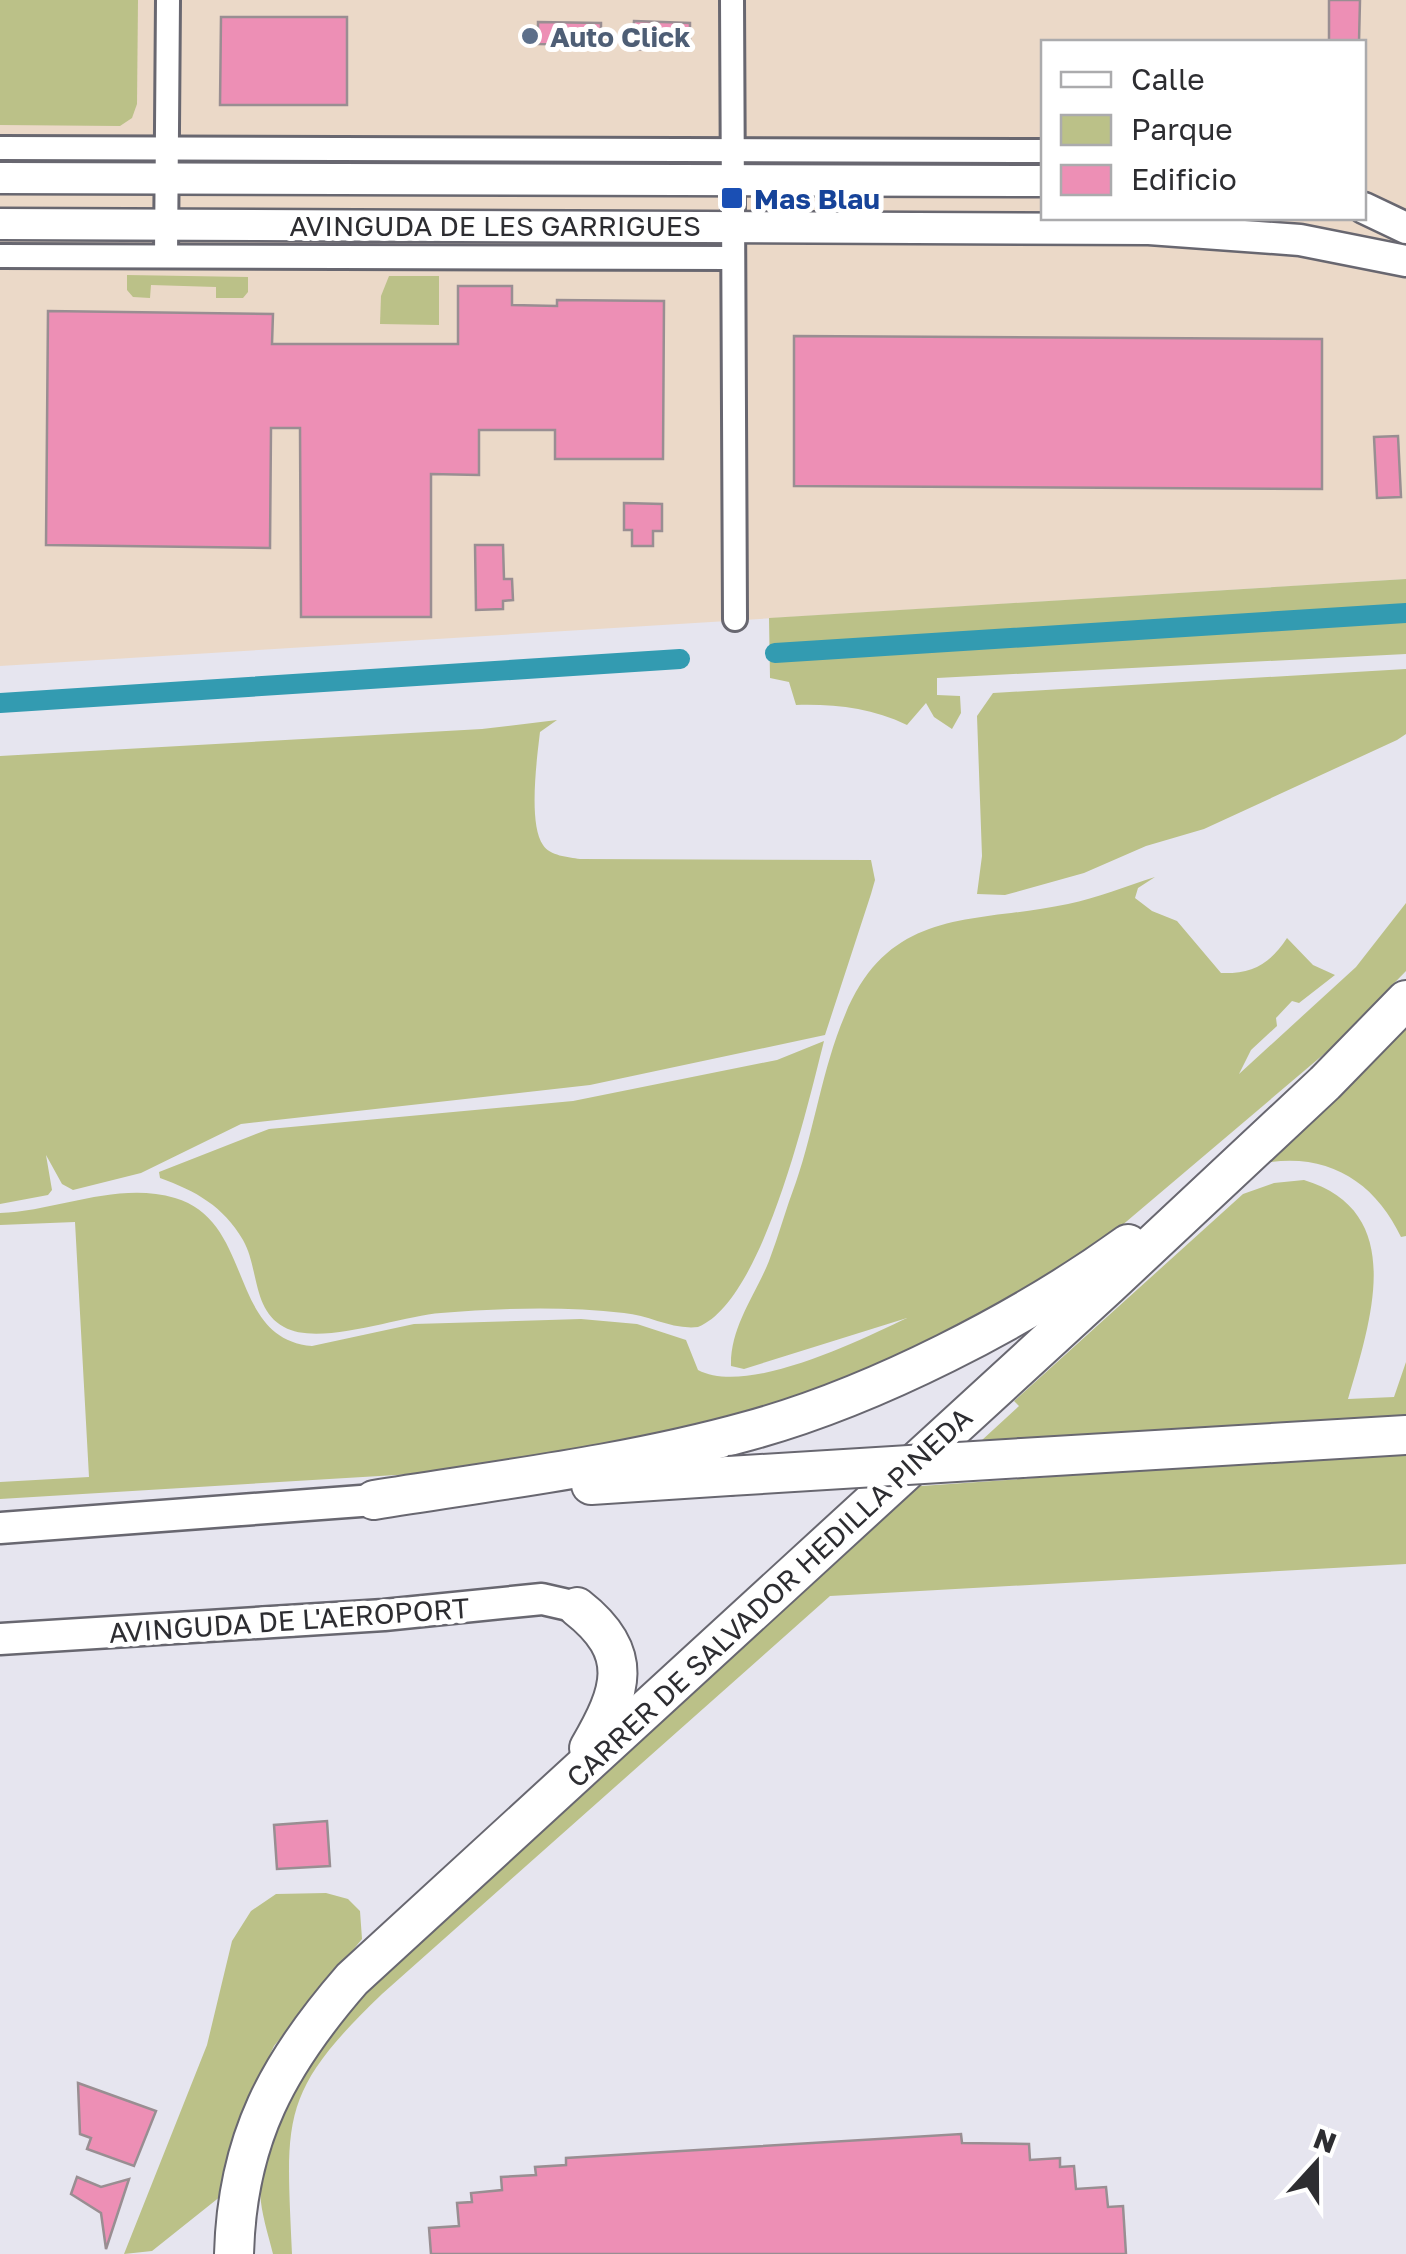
<svg xmlns="http://www.w3.org/2000/svg" width="1406" height="2254" viewBox="0 0 1406 2254" font-family="'Golos Text',sans-serif">
  <style>
    .commercial { fill: #ebd9c8; fill-rule: evenodd }
    .green { fill: #bbc188 }
    .lines { fill: none; stroke-linecap: round; stroke-linejoin: round }
    .canal { stroke: #339bb1; stroke-width: 20 }
    .building { fill: #ed8fb5; stroke: #998e92; stroke-width: 2.5 }
    .minor-casing { stroke: #686770; stroke-width: 28 }
    .tertiary-casing { stroke: #686770; stroke-width: 35 }
    .primary-casing { stroke: #686770; stroke-width: 42 }
    .minor { stroke: #fff; stroke-width: 22 }
    .tertiary { stroke: #fff; stroke-width: 30 }
    .primary { stroke: #fff; stroke-width: 38 }
    .primary-bridge-casing { stroke: #686770; stroke-width: 42; stroke-linecap: butt }
    .primary-bridge { stroke: #fff; stroke-width: 38 }
    .service-dot { fill: #5c6f8a; stroke: #fff; stroke-width: 4 }
    .transit-dot { fill: #1a4fb4; stroke: #fff; stroke-width: 4 }
    .labels { text-anchor: middle; dominant-baseline: central; stroke-width: 10; stroke-linejoin: round; paint-order: stroke }
    .service-label { font-size: 28px; font-weight: bold; fill: #4e5e75; stroke: #fff; text-anchor: start }
    .transit-label { font-size: 28px; font-weight: bold; fill: #164399; stroke: #fff; text-anchor: start }
    .street-label { font-size: 28px; fill: #2d2d31; stroke: #fff }
  </style>
  <rect width="100%" height="100%" fill="#e6e5ef"/>
  <path class="commercial" d="M0 0H1406V579L0 666ZM1044 42H1364V218H1044Z"/>
  <g class="green">
    <path d="M0 0H138L137 104 132 118 120 126 0 125Z"/>
    <path d="M127 275 248 277V292L243 298H216V287L151 285 150 298 133 297 127 290Z"/>
    <path d="M389 276H439V325L380 324 381 296Z"/>
    <path d="M1406 579V654L937 678V695L960 696 961 713 952 729 934 717 926 703 907 725C871 708 836 704 796 705L789 682 770 678 769 618Z"/>
    <path d="M1406 669V734L1397 740 1204 829 1146 846 1084 873 1005 895 977 894 982 856 977 716 993 693Z"/>
    <path d="M557 720 540 732C537 758 528 824 543 845 550 856 568 857 580 859L871 860 875 880 871 894 825 1035 590 1085 241 1124 141 1173 73 1190 62 1184 46 1155 52 1190 48 1195 0 1204V756L482 729Z"/>
    <path d="M1155 877 1138 888 1135 898 1152 911 1177 921 1221 973C1252 974 1270 964 1287 938L1313 965 1335 975 1299 1003 1292 1001 1276 1018 1277 1026 1251 1050 1239 1074 1356 967 1406 903V971L1330 1049 1120 1227 970 1326 791 1403 586 1452 413 1474 0 1499V1482L89 1477 75 1222 0 1225V1213C58 1211 117 1181 175 1198 255 1221 227 1339 312 1346L414 1324 581 1319 637 1324 686 1340 698 1370C747 1396 858 1341 907 1318L744 1369 731 1366C730 1327 755 1296 769 1261 779 1235 786 1208 796 1182 815 1127 822 1069 845 1015 890 906 974 924 1068 904 1097 898 1126 886 1155 877Z"/>
    <path d="M1406 1019V1236L1401 1237C1376 1184 1331 1154 1271 1162L1268 1157Z"/>
    <path d="M824 1041C807 1108 763 1301 698 1327 672 1330 649 1315 624 1313 565 1306 500 1308 441 1313 400 1316 319 1347 284 1327 252 1310 259 1268 243 1240 223 1206 196 1191 160 1178L159 1172 269 1129 573 1101 777 1060Z"/>
    <path d="M1304 1180C1406 1211 1373 1315 1348 1399L1394 1397 1406 1362V1422L969 1452 1019 1406 1014 1401 1243 1194 1274 1183Z"/>
    <path d="M1406 1452V1564L830 1596 382 1994C279 2093 286 2117 292 2254H273C268 2234 261 2213 260 2192 257 2136 296 2072 326 2028L907 1487Z"/>
    <path d="M326 1893 348 1899 360 1911 362 1939 274 2046 246 2106 221 2196 152 2251 124 2254 207 2045 232 1941 251 1911 276 1894Z"/>
  </g>
  <g class="lines">
    <g class="canal">
      <path d="M775 653 1406 613"/>
      <path d="M0 703 680 659"/>
    </g>
  </g>
  <g class="building">
    <path d="M1329 0H1360L1359 42H1329Z"/>
    <path d="M221 17H347V105H220Z"/>
    <path d="M634 21 690 23V43H652L651 50 632 49Z"/>
    <path d="M538 22 601 23V45L538 44Z"/>
    <path d="M458 286H512V305L557 306V300L664 301 663 459H555V430H479V475L431 474V617H301L300 428H271L270 548 46 545 48 311 273 314 272 344H458Z"/>
    <path d="M794 336 1322 339V489L794 486Z"/>
    <path d="M1398 436 1401 497 1377 498 1374 437Z"/>
    <path d="M624 503 662 504V531H653V546H632V530H624Z"/>
    <path d="M475 545H503L504 579H512L513 600 503 601V609L476 610Z"/>
    <path d="M327 1821 330 1866 277 1869 274 1825Z"/>
    <path d="M78 2083 156 2111 134 2166 87 2149 91 2138 80 2134Z"/>
    <path d="M961 2134 962 2143 1029 2144 1030 2160 1060 2158V2167L1074 2166 1076 2189 1106 2187 1108 2207 1123 2206 1126 2254H431L429 2228 459 2226 457 2203 472 2202 471 2193 502 2190 501 2177 536 2175 535 2167 566 2165V2158Z"/>
    <path d="M77 2177 101 2187 129 2179 106 2249 101 2213 71 2194Z"/>
  </g>
  <g class="lines">
    <defs>
      <g id="minor">
        <path d="M732 0 735 619"/>
        <path d="M0 148 1044 151"/>
        <path d="M0 256 733 258"/>
        <path d="M166 256 168 0"/>
      </g>
      <g id="tertiary">
        <path d="M0 178 1044 181"/>
        <path d="M1364 208 1406 228"/>
        <path d="M0 224 1149 229 1300 240 1406 261"/>
        <path d="M0 1528 374 1500"/>
        <path d="M0 1639 384 1615 542 1599 577 1607"/>
      </g>
      <g id="primary">
        <path d="M1022 1458 1406 1435"/>
        <path d="M591 1485 729 1476"/>
        <path d="M374 1500C498 1480 626 1465 748 1431 873 1397 1023 1320 1128 1244"/>
        <path d="M577 1607C636 1653 622 1691 589 1748"/>
        <path d="M234 2254C237 2139 278 2064 352 1979L1109 1285 1325 1083 1406 1000"/>
      </g>
    </defs>
    <use href="#minor" class="minor-casing"/>
    <use href="#tertiary" class="tertiary-casing"/>
    <use href="#primary" class="primary-casing"/>
    <use href="#minor" class="minor"/>
    <use href="#tertiary" class="tertiary"/>
    <use href="#primary" class="primary"/>
    <defs>
      <path id="primary-bridge" d="M729 1476 1022 1458"/>
    </defs>
    <use href="#primary-bridge" class="primary-bridge-casing"/>
    <use href="#primary-bridge" class="primary-bridge"/>
  </g>
  <circle class="service-dot" cx="530" cy="36" r="10"/>
  <rect class="transit-dot" x="720" y="186" width="24" height="24" rx="5"/>
  <g class="labels">
    <g class="service-label">
      <text x="550" y="36">Auto Click</text>
    </g>
    <g class="transit-label">
      <text x="754" y="198">Mas Blau</text>
    </g>
    <g class="street-label">
      <text x="495" y="225">AVINGUDA DE LES GARRIGUES</text>
      <text transform="translate(769 1597) rotate(-43)">CARRER DE SALVADOR HEDILLA PINEDA</text>
      <text transform="translate(289 1620) rotate(-4)">AVINGUDA DE L'AEROPORT</text>
    </g>
  </g>
  <rect x="1041" y="40" width="325" height="180" fill="#ffffff" stroke="#ababad" stroke-width="2.5"/>
  <rect x="1061" y="72" width="50" height="15" fill="#ffffff" stroke="#ababad" stroke-width="2.5"/>
  <text x="1131" y="90" font-size="30" fill="#2d2d31">Calle</text>
  <rect x="1061" y="115" width="50" height="30" fill="#bbc188" stroke="#ababad" stroke-width="2.5"/>
  <text x="1131" y="140" font-size="30" fill="#2d2d31">Parque</text>
  <rect x="1061" y="165" width="50" height="30" fill="#ed8fb5" stroke="#ababad" stroke-width="2.5"/>
  <text x="1131" y="190" font-size="30" fill="#2d2d31">Edificio</text>
  <g transform="translate(1316 2164) rotate(21)" stroke="#ffffff" stroke-width="8" paint-order="stroke">
  <path d="M0-8L18 38L0 25L-18 38Z" fill="#2d2d31"/>
  <text y="-15" font-size="28" font-weight="bold" text-anchor="middle" fill="#2d2d31">N</text>
  </g>
</svg>
